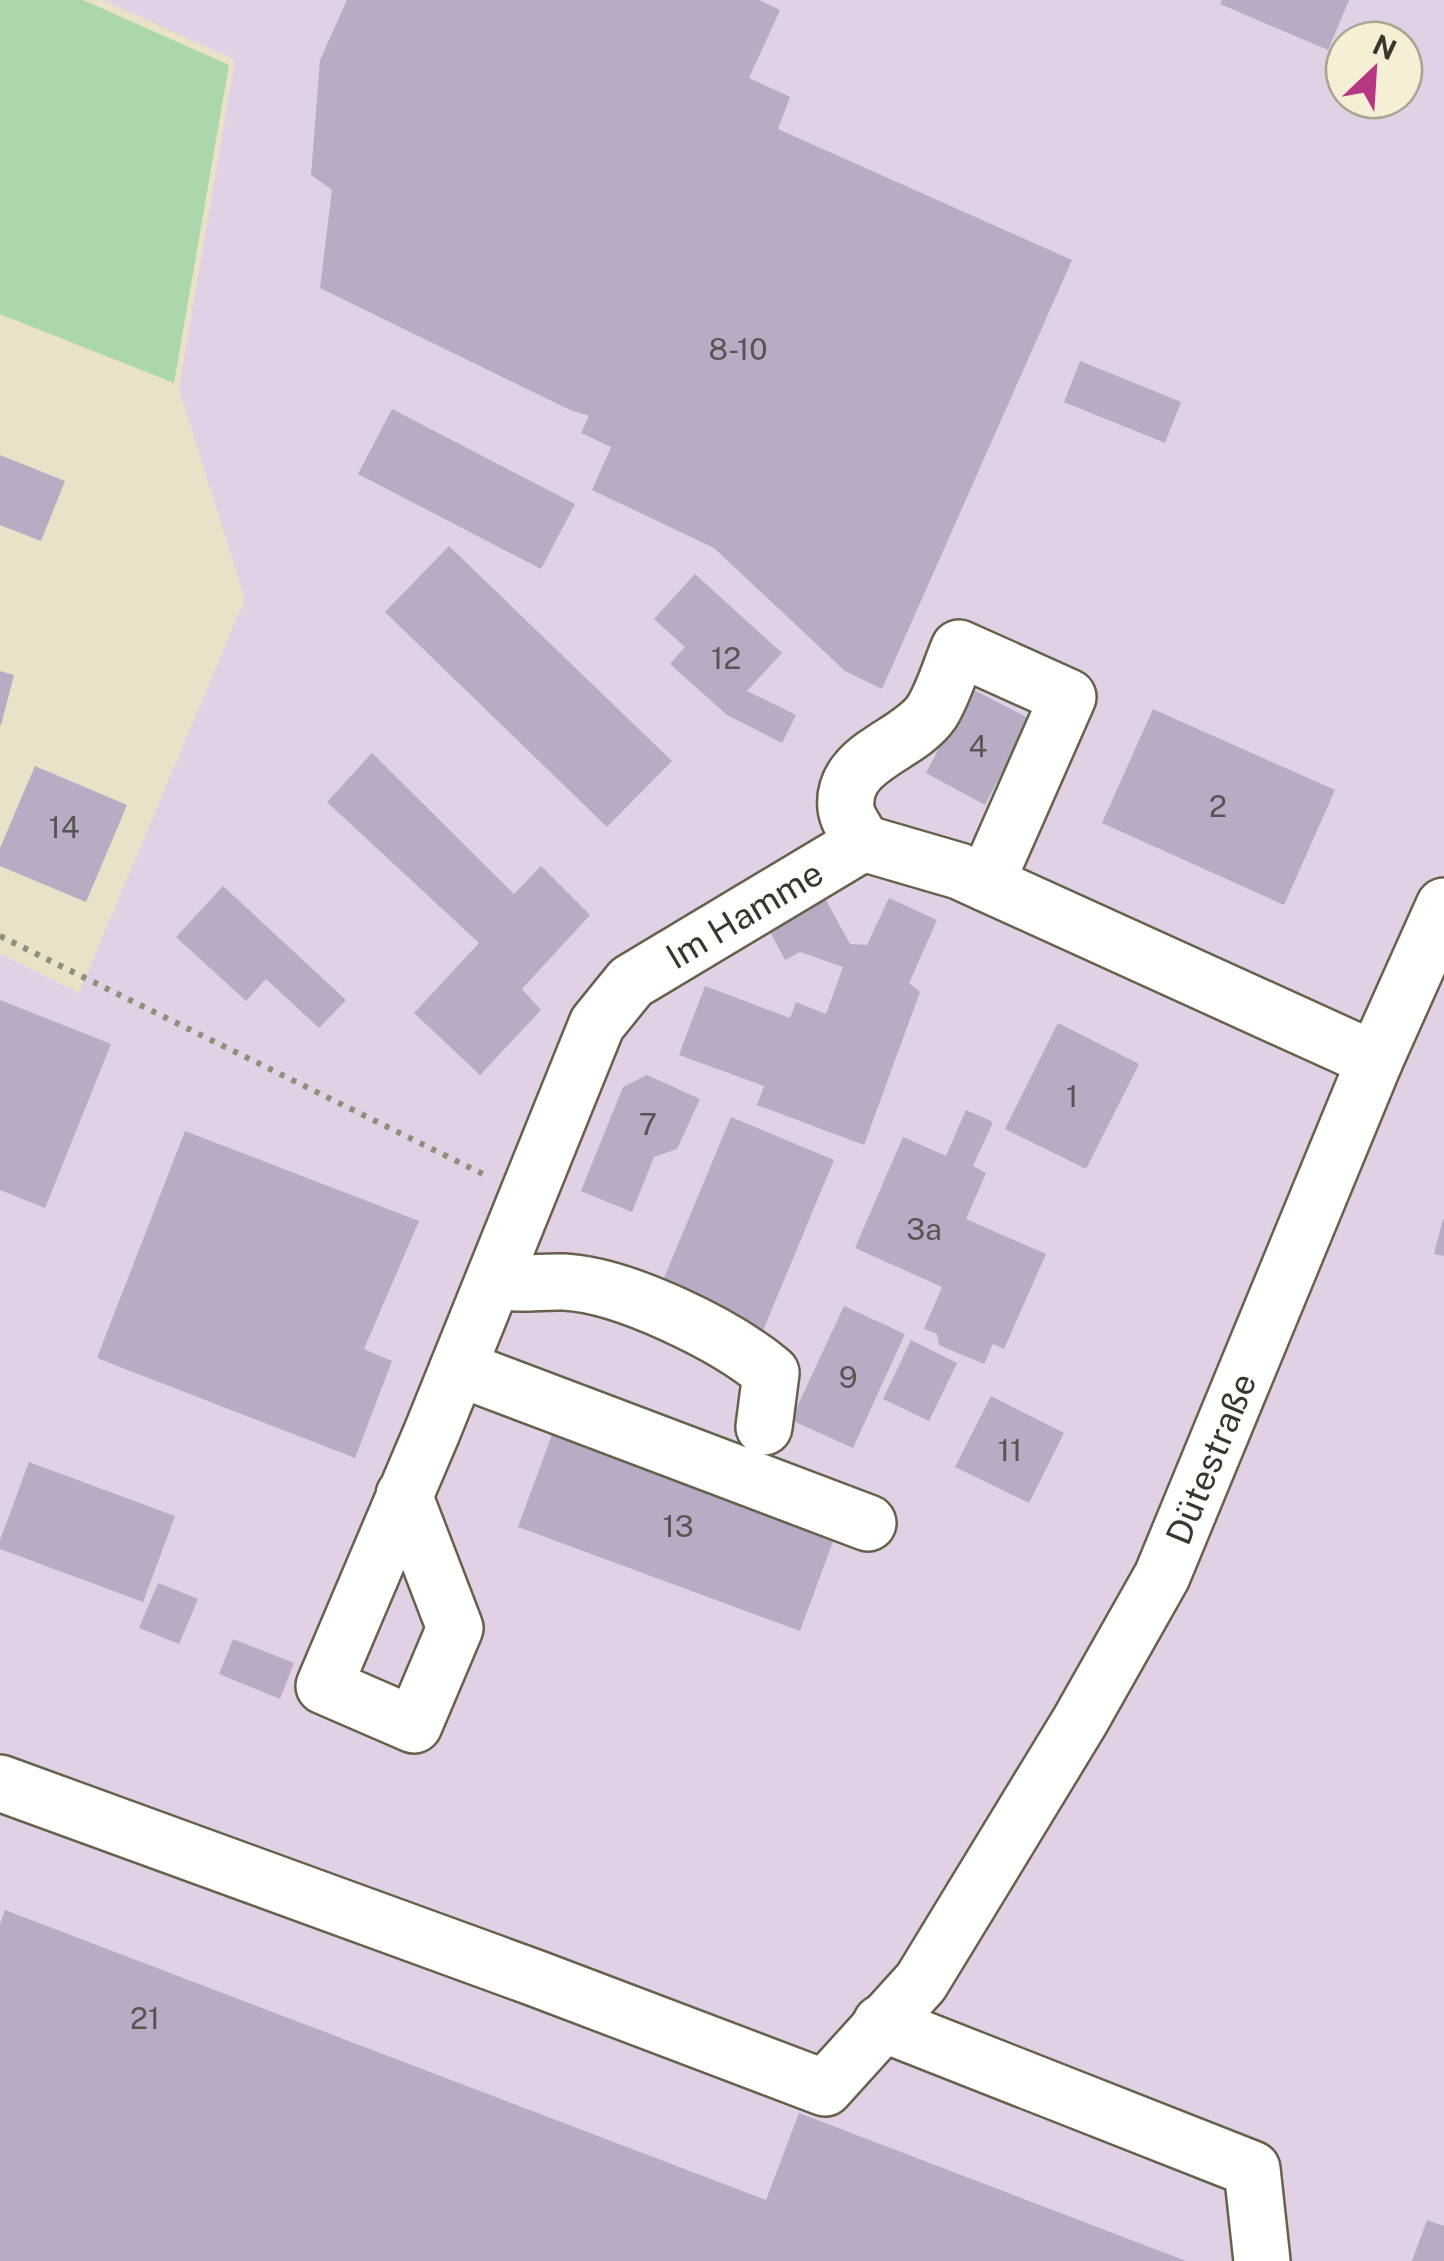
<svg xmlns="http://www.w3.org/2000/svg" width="1444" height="2261" viewBox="0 0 1444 2261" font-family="'Public Sans',sans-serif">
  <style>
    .industrial { fill: #e1d1e4; fill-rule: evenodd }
    .green { fill: #acd7ac }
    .building { fill: #b7acc3 }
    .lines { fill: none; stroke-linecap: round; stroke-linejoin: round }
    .minor-casing { stroke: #67614b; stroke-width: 60 }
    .path { stroke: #928d7b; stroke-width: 6; stroke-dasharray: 5 8; stroke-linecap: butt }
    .minor { stroke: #fff; stroke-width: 55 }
    .labels { text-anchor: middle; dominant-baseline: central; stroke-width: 10; stroke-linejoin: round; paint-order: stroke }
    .number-label { font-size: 30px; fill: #585452 }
    .street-label { font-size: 35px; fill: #39362c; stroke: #f6efd5 }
  </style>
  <rect width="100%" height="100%" fill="#e9e1c8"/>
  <path class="industrial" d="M103 0H1444V2261H0V954L79 993 245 599 179 389 235 60ZM1344 40H1404V100H1344Z"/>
  <path class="green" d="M0 0H83L229 65 174 383 0 314Z"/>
  <g class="building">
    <path d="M347 0H759L780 10 749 78 790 97 778 129 1072 260 882 689 845 671 714 548 592 490 611 447 581 433 589 416 570 410 320 288 332 190 311 175 320 60Z"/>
    <path d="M1222 0H1349L1328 50 1220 4Z"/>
    <path d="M1080 361 1181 402 1165 443 1064 402Z"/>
    <path d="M392 409 575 504 541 569 358 474Z"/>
    <path d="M0 455 65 481 41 541 0 525Z"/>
    <path d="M449 546 672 761 607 827 385 612Z"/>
    <path d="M695 574 782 653 747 691 796 715 782 743 727 715 670 664 685 647 654 619Z"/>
    <path d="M0 671 14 675 1 725H0Z"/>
    <path d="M970 688 1030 719 985 805 926 773Z"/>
    <path d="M1153 709 1335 790 1284 905 1102 823Z"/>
    <path d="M372 753 514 894 541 866 590 915 522 989 541 1010 480 1075 414 1013 479 943 327 802Z"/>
    <path d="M35 766 127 805 86 902 0 866V848Z"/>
    <path d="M223 886 346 1000 319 1028 266 979 246 1001 176 937Z"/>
    <path d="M889 898 937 920 909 983 920 992 864 1145 757 1105 764 1086 679 1055 705 986 790 1018 796 1002 826 1014 843 967 800 952 785 960 769 930 826 900 850 944 867 945Z"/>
    <path d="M0 1000 111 1044 45 1208 0 1190Z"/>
    <path d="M1058 1023 1139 1064 1086 1169 1005 1129Z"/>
    <path d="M647 1075 700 1099 677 1149 654 1157 632 1212 581 1191 623 1087Z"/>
    <path d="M966 1110 993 1122 973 1166 986 1173 966 1219 1046 1254 1004 1349 993 1344 984 1364 939 1345 937 1334 924 1329 942 1287 855 1248 903 1137 946 1156Z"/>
    <path d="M731 1117 834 1160 762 1333 659 1290Z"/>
    <path d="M185 1131 419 1221 364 1349 392 1361 355 1458 97 1358Z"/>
    <path d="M1443 1219H1444V1256L1434 1254Z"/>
    <path d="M844 1306 905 1334 853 1448 791 1420Z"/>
    <path d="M911 1340 957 1363 929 1421 883 1399Z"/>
    <path d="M991 1396 1064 1433 1029 1503 955 1467Z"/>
    <path d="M557 1421 839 1525 800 1631 518 1527Z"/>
    <path d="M29 1462 175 1516 143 1602 0 1549V1540Z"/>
    <path d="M158 1583 198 1599 179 1644 139 1628Z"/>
    <path d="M233 1639 294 1663 280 1699 219 1674Z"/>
    <path d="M5 1910 766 2200 799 2113 1186 2261H0V1924Z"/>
    <path d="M1427 2220 1444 2226V2261H1412Z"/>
  </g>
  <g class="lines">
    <defs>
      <g id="minor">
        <path d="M863 843C858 834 847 819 846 808 841 757 907 747 931 713 943 695 950 669 959 648L1068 697 986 883"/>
        <path d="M494 1280C521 1286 539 1281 564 1282 624 1285 726 1335 771 1373L764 1427"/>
        <path d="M458 1368 868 1523"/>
        <path id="s1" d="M404 1495 455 1628 414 1725 324 1686 432 1432 597 1024 631 982 863 843 959 871 1375 1060"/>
        <path id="s2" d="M0 1783 535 1978 825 2088 921 1982 1080 1721 1162 1576 1375 1060 1444 906"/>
        <path d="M881 2023 1252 2169 1262 2261"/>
      </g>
    </defs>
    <use href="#minor" class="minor-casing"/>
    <path class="path" d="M0 936 487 1176"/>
    <use href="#minor" class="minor"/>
  </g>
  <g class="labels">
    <g class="number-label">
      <text x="738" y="349">8-10</text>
      <text x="726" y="658">12</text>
      <text x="978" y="746">4</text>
      <text x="1218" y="806">2</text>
      <text x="64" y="827">14</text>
      <text x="1072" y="1096">1</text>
      <text x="648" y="1124">7</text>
      <text x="924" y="1229">3a</text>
      <text x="848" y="1377">9</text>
      <text x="1010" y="1450">11</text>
      <text x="678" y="1526">13</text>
      <text x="145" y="2018">21</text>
    </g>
    <g class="street-label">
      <text stroke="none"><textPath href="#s1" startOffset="1248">Im Hamme</textPath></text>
      <text stroke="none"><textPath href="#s2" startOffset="1622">Dütestraße</textPath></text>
    </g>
  </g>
  <g transform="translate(1374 70) rotate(25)"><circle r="48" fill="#f6efd5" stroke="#aaa591" stroke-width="2.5"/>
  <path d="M0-8L18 38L0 25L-18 38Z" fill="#b83782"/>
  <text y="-15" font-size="28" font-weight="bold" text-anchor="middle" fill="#39362c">N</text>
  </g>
</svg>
